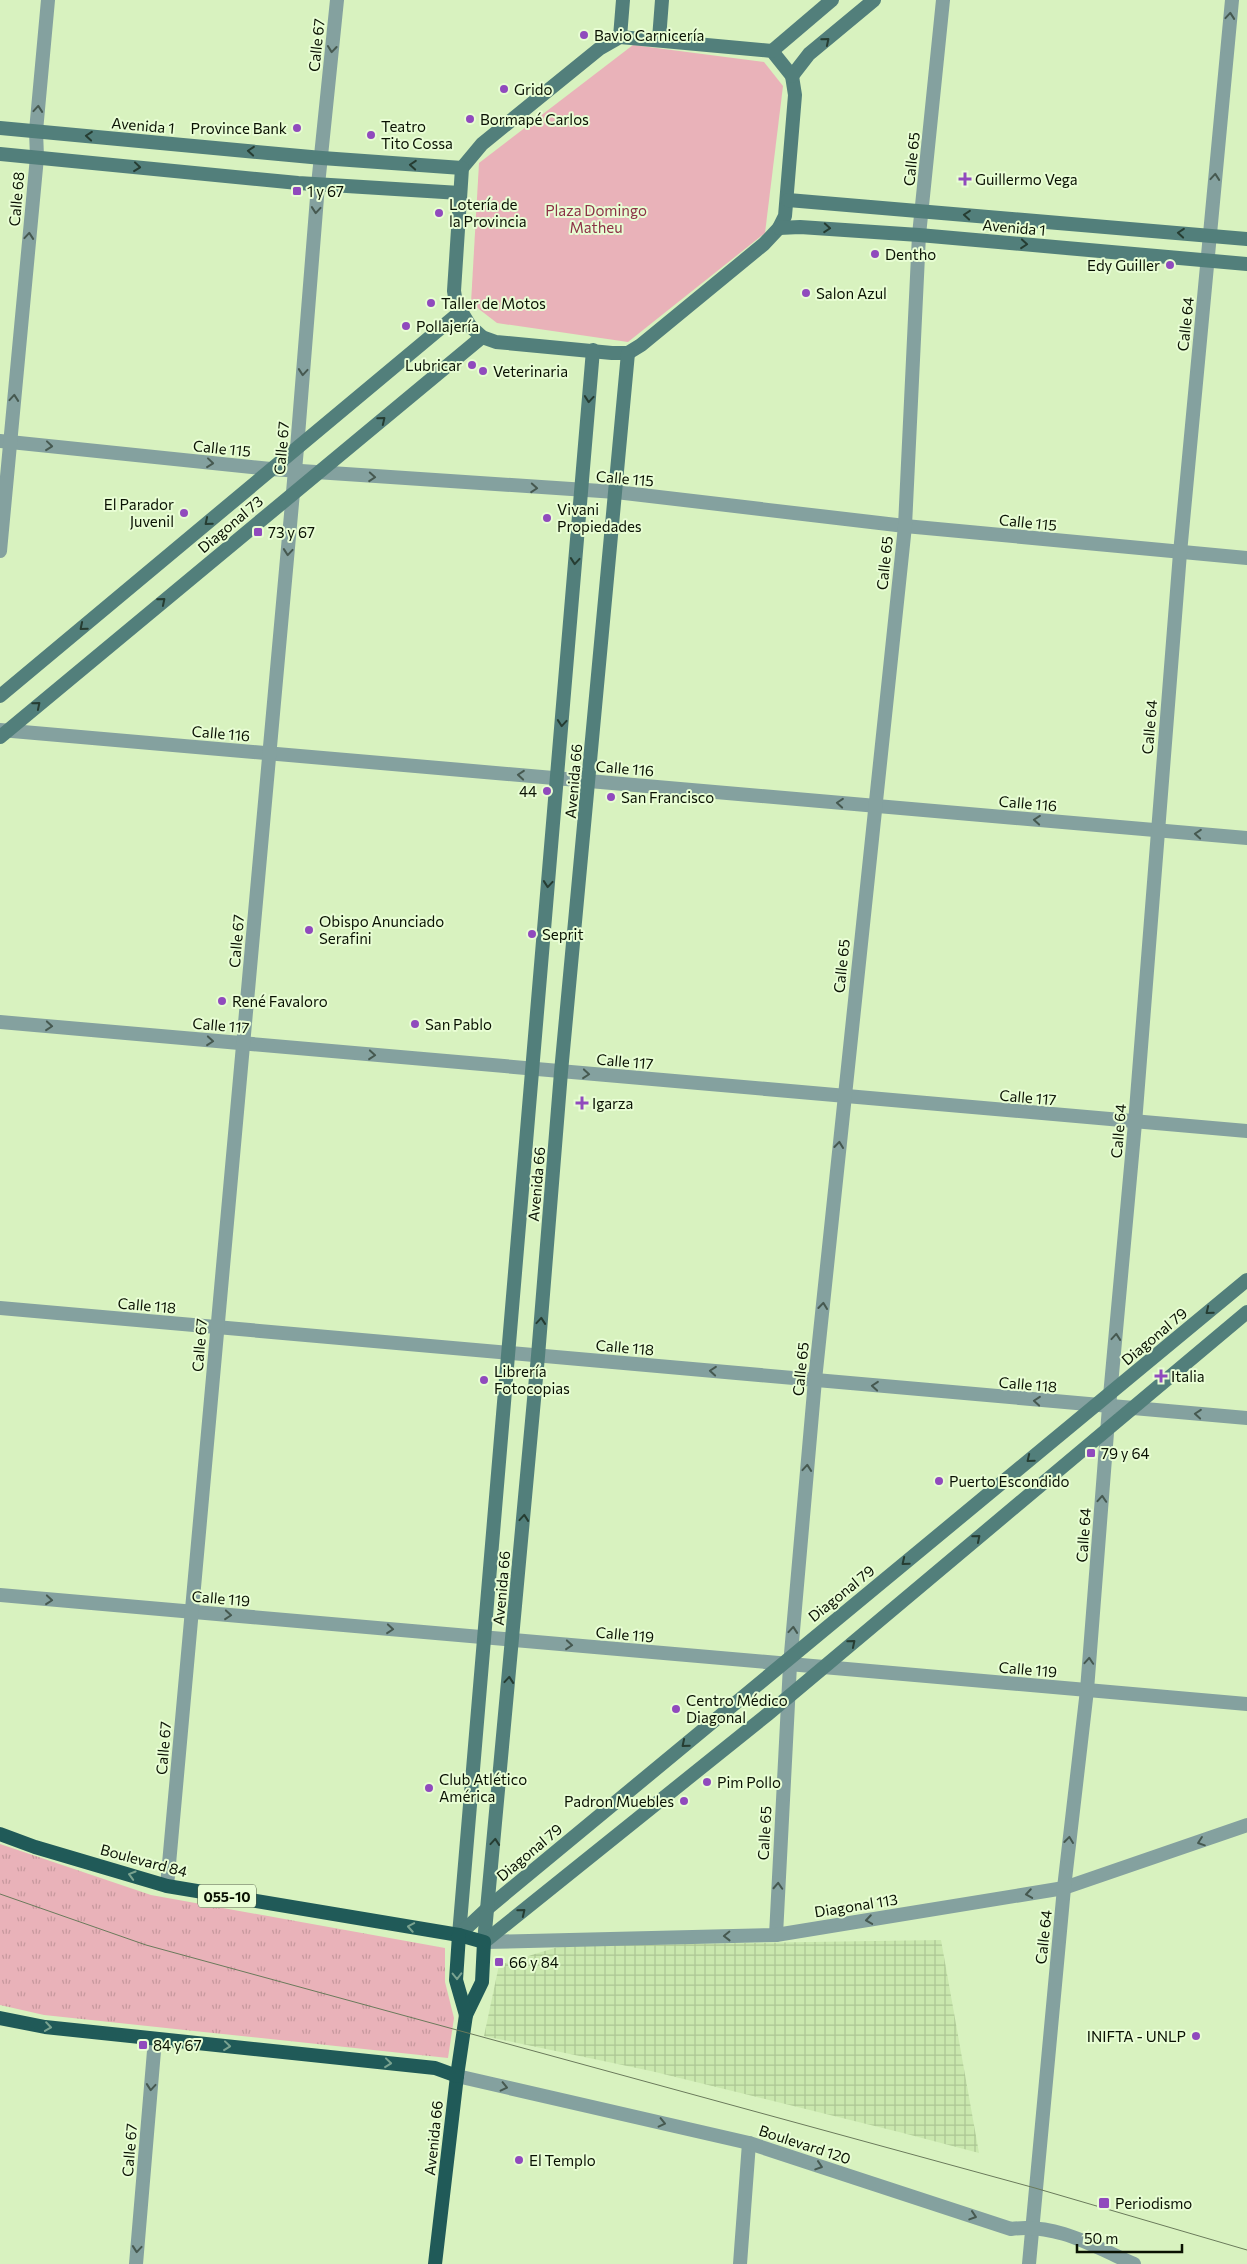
<svg xmlns="http://www.w3.org/2000/svg" width="1247" height="2264" viewBox="0 0 1247 2264" font-family="Commissioner,sans-serif">
  <style>
    .industrial { fill: url(#industrial-grid) }
    .grass { fill: url(#grass-tufts) }
    .green { fill: #e9b2b9 }
    .lines { fill: none; stroke-linecap: round; stroke-linejoin: round }
    .minor { stroke: #84a19f; stroke-width: 14 }
    .tertiary { stroke: #84a19f; stroke-width: 14 }
    .secondary { stroke: #527f7b; stroke-width: 14 }
    .trunk { stroke: #205a58; stroke-width: 14 }
    .tram { stroke: #6a7a5b; stroke-width: 1 }
    .oneway { stroke: #465950 }
    .oneway2 { stroke: #263d32 }
    .oneway3 { stroke: #7aa390 }
    .poi-dot { fill: #904abd; stroke: #e8fdd4; stroke-width: 2 }
    .labels { text-anchor: middle; dominant-baseline: central; stroke-width: 4; stroke-linejoin: round; paint-order: stroke }
    .shield { fill: #e8fdd4; stroke: #4c5841; stroke-width: 1 }
    .shield-label { font-size: 14px; font-weight: bold; fill: #091102 }
    .poi-label { font-size: 15px; fill: #091102; stroke: #e8fdd4; text-anchor: start }
    .street-label { font-size: 15px; fill: #091102; stroke: #e8fdd4 }
    .park-label { font-size: 15px; fill: #8c3146; stroke: #e8fdd4 }
  </style>
  <defs>
    <pattern id="industrial-grid" width="8" height="8" patternUnits="userSpaceOnUse" patternTransform="scale(1.25)"><rect width="8" height="8" fill="#cae8ae"/><path d="M0 4h8M4 0v8" fill="none" stroke="#acc694"/></pattern>
    <pattern id="grass-tufts" width="24" height="20" patternUnits="userSpaceOnUse" patternTransform="scale(1.25)"><rect width="24" height="20" fill="#e9b2b9"/><path d="M3 7l-1-3M5 7V3M7 7l1-3M15 17l-1-3M17 17v-4M19 17l1-3" fill="none" stroke="#c6989d"/></pattern>
  </defs>
  <rect width="100%" height="100%" fill="#d8f2bf"/>
  <path class="industrial" d="M941 1940 979 2153 903 2133 651 2071 484 2036 499 1965 561 1946Z"/>
  <path class="grass" d="M0 1844 151 1895 445 1948V1982L454 2018 448 2058 44 2015 0 2005Z"/>
  <path class="green" d="M633 45 764 62 783 86 765 233 628 342 497 323 471 303 479 163Z"/>
  <g class="lines">
    <g class="minor">
      <path d="M0 441 271 469 616 492 905 526 1247 558"/>
      <path d="M0 551 37 157 36 131 48 0"/>
      <path d="M0 730 1247 838"/>
      <path d="M0 1022 1247 1131"/>
      <path d="M0 1308 1247 1418"/>
      <path d="M0 1595 1247 1704"/>
      <path d="M167 1886 297 448 318 185 337 0"/>
      <path d="M776 1935 790 1665 815 1380 905 526 919 235 943 0"/>
      <path d="M484 1942 776 1935 1064 1888 1247 1825"/>
      <path d="M136 2264 155 2039"/>
      <path d="M740 2264 749 2143"/>
      <path d="M1029 2264 1064 1888 1087 1690 1109 1407 1135 1123 1180 553 1232 0"/>
    </g>
    <path class="tertiary" d="M457 2076 749 2143 1011 2229C1057 2223 1093 2246 1134 2264"/>
    <g class="secondary">
      <path d="M620 37 772 51 792 76 795 95 785 216 779 228 764 244 641 345 628 353H612L496 342 482 337 470 326 456 303 454 291 462 168 482 144 599 49Z"/>
      <path d="M620 37 623 0"/>
      <path d="M659 39 662 0"/>
      <path d="M772 51 832 0"/>
      <path d="M792 76 809 54 874 0"/>
      <path d="M0 128 322 158 462 168"/>
      <path d="M0 154 298 183 460 193"/>
      <path d="M788 200 1247 239"/>
      <path d="M779 228 800 227 919 235 1247 264"/>
      <path d="M0 696 460 312"/>
      <path d="M0 737 482 337"/>
      <path d="M459 1935 593 350"/>
      <path d="M459 1935 489 1907 1247 1280"/>
      <path d="M484 1942 538 1356 561 1072 628 353"/>
      <path d="M484 1942 768 1714 1247 1312"/>
    </g>
    <g class="trunk">
      <path d="M0 1834 35 1847 167 1886 459 1935 484 1942 482 1982 466 2015 457 2076 435 2264"/>
      <path d="M459 1935 456 1980 466 2015"/>
      <path d="M0 2018 45 2027 435 2068 457 2076"/>
    </g>
    <path class="tram" d="M0 1894 146 1945 1035 2188 1247 2250"/>
  </g>
  <defs><path id="oneway-chevron" d="M-2-3.5L2.5 0L-2 3.5" fill="none" stroke-width="1.6" stroke-linecap="round" stroke-linejoin="round" transform="scale(1.25)"/></defs>
  <g class="oneway">
    <use href="#oneway-chevron" transform="translate(1230 16) rotate(-85)"/>
    <use href="#oneway-chevron" transform="translate(332 49) rotate(96)"/>
    <use href="#oneway-chevron" transform="translate(38 109) rotate(-85)"/>
    <use href="#oneway-chevron" transform="translate(1215 177) rotate(-85)"/>
    <use href="#oneway-chevron" transform="translate(316 210) rotate(95)"/>
    <use href="#oneway-chevron" transform="translate(29 236) rotate(-85)"/>
    <use href="#oneway-chevron" transform="translate(303 372) rotate(95)"/>
    <use href="#oneway-chevron" transform="translate(14 398) rotate(-85)"/>
    <use href="#oneway-chevron" transform="translate(49 446) rotate(6)"/>
    <use href="#oneway-chevron" transform="translate(210 463) rotate(6)"/>
    <use href="#oneway-chevron" transform="translate(372 477) rotate(4)"/>
    <use href="#oneway-chevron" transform="translate(534 488) rotate(4)"/>
    <use href="#oneway-chevron" transform="translate(288 552) rotate(95)"/>
    <use href="#oneway-chevron" transform="translate(521 775) rotate(-175)"/>
    <use href="#oneway-chevron" transform="translate(840 803) rotate(-175)"/>
    <use href="#oneway-chevron" transform="translate(1037 820) rotate(-175)"/>
    <use href="#oneway-chevron" transform="translate(1198 834) rotate(-175)"/>
    <use href="#oneway-chevron" transform="translate(49 1026) rotate(5)"/>
    <use href="#oneway-chevron" transform="translate(210 1041) rotate(5)"/>
    <use href="#oneway-chevron" transform="translate(372 1055) rotate(5)"/>
    <use href="#oneway-chevron" transform="translate(586 1074) rotate(5)"/>
    <use href="#oneway-chevron" transform="translate(839 1145) rotate(-84)"/>
    <use href="#oneway-chevron" transform="translate(823 1306) rotate(-84)"/>
    <use href="#oneway-chevron" transform="translate(1116 1337) rotate(-85)"/>
    <use href="#oneway-chevron" transform="translate(713 1371) rotate(-175)"/>
    <use href="#oneway-chevron" transform="translate(875 1386) rotate(-175)"/>
    <use href="#oneway-chevron" transform="translate(1037 1401) rotate(-175)"/>
    <use href="#oneway-chevron" transform="translate(1198 1414) rotate(-175)"/>
    <use href="#oneway-chevron" transform="translate(807 1468) rotate(-85)"/>
    <use href="#oneway-chevron" transform="translate(1102 1499) rotate(-86)"/>
    <use href="#oneway-chevron" transform="translate(49 1600) rotate(5)"/>
    <use href="#oneway-chevron" transform="translate(228 1615) rotate(5)"/>
    <use href="#oneway-chevron" transform="translate(390 1629) rotate(5)"/>
    <use href="#oneway-chevron" transform="translate(793 1630) rotate(-85)"/>
    <use href="#oneway-chevron" transform="translate(569 1645) rotate(5)"/>
    <use href="#oneway-chevron" transform="translate(1089 1661) rotate(-86)"/>
    <use href="#oneway-chevron" transform="translate(1069 1840) rotate(-83)"/>
    <use href="#oneway-chevron" transform="translate(1201 1842) rotate(161)"/>
    <use href="#oneway-chevron" transform="translate(778 1886) rotate(-87)"/>
    <use href="#oneway-chevron" transform="translate(1029 1894) rotate(171)"/>
    <use href="#oneway-chevron" transform="translate(869 1920) rotate(171)"/>
    <use href="#oneway-chevron" transform="translate(727 1936) rotate(179)"/>
    <use href="#oneway-chevron" transform="translate(151 2087) rotate(95)"/>
    <use href="#oneway-chevron" transform="translate(504 2087) rotate(13)"/>
    <use href="#oneway-chevron" transform="translate(662 2123) rotate(13)"/>
    <use href="#oneway-chevron" transform="translate(819 2166) rotate(18)"/>
    <use href="#oneway-chevron" transform="translate(973 2216) rotate(18)"/>
    <use href="#oneway-chevron" transform="translate(137 2249) rotate(95)"/>
  </g>
  <g class="oneway2">
    <use href="#oneway-chevron" transform="translate(826 41) rotate(-40)"/>
    <use href="#oneway-chevron" transform="translate(89 136) rotate(-175)"/>
    <use href="#oneway-chevron" transform="translate(251 151) rotate(-175)"/>
    <use href="#oneway-chevron" transform="translate(413 165) rotate(-176)"/>
    <use href="#oneway-chevron" transform="translate(137 167) rotate(6)"/>
    <use href="#oneway-chevron" transform="translate(967 215) rotate(-175)"/>
    <use href="#oneway-chevron" transform="translate(827 228) rotate(4)"/>
    <use href="#oneway-chevron" transform="translate(1181 233) rotate(-175)"/>
    <use href="#oneway-chevron" transform="translate(1024 244) rotate(5)"/>
    <use href="#oneway-chevron" transform="translate(589 399) rotate(95)"/>
    <use href="#oneway-chevron" transform="translate(382 420) rotate(-39)"/>
    <use href="#oneway-chevron" transform="translate(208 522) rotate(140)"/>
    <use href="#oneway-chevron" transform="translate(575 561) rotate(95)"/>
    <use href="#oneway-chevron" transform="translate(162 601) rotate(-40)"/>
    <use href="#oneway-chevron" transform="translate(83 627) rotate(140)"/>
    <use href="#oneway-chevron" transform="translate(37 705) rotate(-40)"/>
    <use href="#oneway-chevron" transform="translate(562 723) rotate(95)"/>
    <use href="#oneway-chevron" transform="translate(548 884) rotate(95)"/>
    <use href="#oneway-chevron" transform="translate(1209 1311) rotate(141)"/>
    <use href="#oneway-chevron" transform="translate(541 1321) rotate(-85)"/>
    <use href="#oneway-chevron" transform="translate(1030 1459) rotate(141)"/>
    <use href="#oneway-chevron" transform="translate(524 1518) rotate(-85)"/>
    <use href="#oneway-chevron" transform="translate(977 1538) rotate(-40)"/>
    <use href="#oneway-chevron" transform="translate(905 1562) rotate(141)"/>
    <use href="#oneway-chevron" transform="translate(852 1643) rotate(-40)"/>
    <use href="#oneway-chevron" transform="translate(509 1680) rotate(-85)"/>
    <use href="#oneway-chevron" transform="translate(685 1744) rotate(140)"/>
    <use href="#oneway-chevron" transform="translate(495 1842) rotate(-85)"/>
    <use href="#oneway-chevron" transform="translate(522 1912) rotate(-39)"/>
  </g>
  <g class="oneway3">
    <use href="#oneway-chevron" transform="translate(132 1875) rotate(-164)"/>
    <use href="#oneway-chevron" transform="translate(411 1927) rotate(-170)"/>
    <use href="#oneway-chevron" transform="translate(457 1976) rotate(89)"/>
    <use href="#oneway-chevron" transform="translate(48 2027) rotate(8)"/>
    <use href="#oneway-chevron" transform="translate(227 2046) rotate(6)"/>
    <use href="#oneway-chevron" transform="translate(388 2063) rotate(6)"/>
  </g>
  <g class="poi-dot">
    <circle cx="584" cy="35" r="5"/>
    <circle cx="504" cy="89" r="5"/>
    <circle cx="470" cy="119" r="5"/>
    <circle cx="297" cy="128" r="5"/>
    <circle cx="371" cy="135" r="5"/>
    <path d="M962.5 171.5h5v5h5v5h-5v5h-5v-5h-5v-5h5z"/>
    <rect x="292" y="186" width="10" height="10" rx="2.5"/>
    <circle cx="439" cy="213" r="5"/>
    <circle cx="875" cy="254" r="5"/>
    <circle cx="1170" cy="265" r="5"/>
    <circle cx="806" cy="293" r="5"/>
    <circle cx="431" cy="303" r="5"/>
    <circle cx="406" cy="326" r="5"/>
    <circle cx="472" cy="365" r="5"/>
    <circle cx="483" cy="371" r="5"/>
    <circle cx="184" cy="513" r="5"/>
    <circle cx="547" cy="518" r="5"/>
    <rect x="253" y="527" width="10" height="10" rx="2.5"/>
    <circle cx="547" cy="791" r="5"/>
    <circle cx="611" cy="797" r="5"/>
    <circle cx="309" cy="930" r="5"/>
    <circle cx="532" cy="934" r="5"/>
    <circle cx="222" cy="1001" r="5"/>
    <circle cx="415" cy="1024" r="5"/>
    <path d="M579.5 1095.5h5v5h5v5h-5v5h-5v-5h-5v-5h5z"/>
    <path d="M1158.5 1368.5h5v5h5v5h-5v5h-5v-5h-5v-5h5z"/>
    <circle cx="484" cy="1380" r="5"/>
    <rect x="1086" y="1448" width="10" height="10" rx="2.5"/>
    <circle cx="939" cy="1481" r="5"/>
    <circle cx="676" cy="1709" r="5"/>
    <circle cx="707" cy="1782" r="5"/>
    <circle cx="429" cy="1788" r="5"/>
    <circle cx="684" cy="1801" r="5"/>
    <rect x="494" y="1957" width="10" height="10" rx="2.5"/>
    <circle cx="1196" cy="2036" r="5"/>
    <rect x="138" y="2040" width="10" height="10" rx="2.5"/>
    <circle cx="519" cy="2160" r="5"/>
    <rect x="1098" y="2197" width="12" height="12" rx="2.5"/>
  </g>
  <g class="labels">
    <rect class="shield" x="198" y="1884.5" width="58" height="23" rx="4"/>
    <g class="shield-label">
      <text x="227" y="1896">055-10</text>
    </g>
    <g class="poi-label">
      <text x="594" y="35">Bavio Carnicería</text>
      <text x="514" y="89">Grido</text>
      <text x="480" y="119">Bormapé Carlos</text>
      <text x="381" y="126">Teatro<tspan x="381" dy="17">Tito Cossa</tspan></text>
      <text x="287" y="128" text-anchor="end">Province Bank</text>
      <text x="975" y="179">Guillermo Vega</text>
      <text x="307" y="191">1 y 67</text>
      <text x="449" y="204">Lotería de<tspan x="449" dy="17">la Provincia</tspan></text>
      <text x="885" y="254">Dentho</text>
      <text x="1160" y="265" text-anchor="end">Edy Guiller</text>
      <text x="816" y="293">Salon Azul</text>
      <text x="441" y="303">Taller de Motos</text>
      <text x="416" y="326">Pollajería</text>
      <text x="462" y="365" text-anchor="end">Lubricar</text>
      <text x="493" y="371">Veterinaria</text>
      <text x="174" y="504" text-anchor="end">El Parador<tspan x="174" dy="17">Juvenil</tspan></text>
      <text x="557" y="509">Vivani<tspan x="557" dy="17">Propiedades</tspan></text>
      <text x="268" y="532">73 y 67</text>
      <text x="537" y="791" text-anchor="end">44</text>
      <text x="621" y="797">San Francisco</text>
      <text x="319" y="921">Obispo Anunciado<tspan x="319" dy="17">Serafini</tspan></text>
      <text x="542" y="934">Seprit</text>
      <text x="232" y="1001">René Favaloro</text>
      <text x="425" y="1024">San Pablo</text>
      <text x="592" y="1103">Igarza</text>
      <text x="494" y="1371">Librería<tspan x="494" dy="17">Fotocopias</tspan></text>
      <text x="1171" y="1376">Italia</text>
      <text x="1101" y="1453">79 y 64</text>
      <text x="949" y="1481">Puerto Escondido</text>
      <text x="686" y="1700">Centro Médico<tspan x="686" dy="17">Diagonal</tspan></text>
      <text x="439" y="1779">Club Atlético<tspan x="439" dy="17">América</tspan></text>
      <text x="717" y="1782">Pim Pollo</text>
      <text x="674" y="1801" text-anchor="end">Padron Muebles</text>
      <text x="509" y="1962">66 y 84</text>
      <text x="1186" y="2036" text-anchor="end">INIFTA - UNLP</text>
      <text x="153" y="2045">84 y 67</text>
      <text x="529" y="2160">El Templo</text>
      <text x="1115" y="2203">Periodismo</text>
    </g>
    <g class="street-label">
      <text transform="translate(316 45) rotate(-84)">Calle 67</text>
      <text transform="translate(143 125) rotate(5)">Avenida 1</text>
      <text transform="translate(911 159) rotate(-84)">Calle 65</text>
      <text transform="translate(16 199) rotate(-85)">Calle 68</text>
      <text transform="translate(1014 227) rotate(5)">Avenida 1</text>
      <text transform="translate(1185 324) rotate(-84)">Calle 64</text>
      <text transform="translate(222 448) rotate(6)">Calle 115</text>
      <text transform="translate(281 448) rotate(-85)">Calle 67</text>
      <text transform="translate(625 478) rotate(5)">Calle 115</text>
      <text transform="translate(1028 522) rotate(6)">Calle 115</text>
      <text transform="translate(230 524) rotate(-40)">Diagonal 73</text>
      <text transform="translate(884 563) rotate(-84)">Calle 65</text>
      <text transform="translate(1149 727) rotate(-85)">Calle 64</text>
      <text transform="translate(221 733) rotate(5)">Calle 116</text>
      <text transform="translate(625 768) rotate(5)">Calle 116</text>
      <text transform="translate(573 781) rotate(-85)">Avenida 66</text>
      <text transform="translate(1028 803) rotate(5)">Calle 116</text>
      <text transform="translate(236 941) rotate(-85)">Calle 67</text>
      <text transform="translate(841 966) rotate(-84)">Calle 65</text>
      <text transform="translate(221 1025) rotate(5)">Calle 117</text>
      <text transform="translate(625 1061) rotate(5)">Calle 117</text>
      <text transform="translate(1028 1097) rotate(5)">Calle 117</text>
      <text transform="translate(1118 1131) rotate(-85)">Calle 64</text>
      <text transform="translate(536 1184) rotate(-85)">Avenida 66</text>
      <text transform="translate(147 1305) rotate(5)">Calle 118</text>
      <text transform="translate(1154 1336) rotate(-40)">Diagonal 79</text>
      <text transform="translate(199 1345) rotate(-85)">Calle 67</text>
      <text transform="translate(625 1347) rotate(5)">Calle 118</text>
      <text transform="translate(800 1369) rotate(-84)">Calle 65</text>
      <text transform="translate(1028 1384) rotate(5)">Calle 118</text>
      <text transform="translate(1083 1535) rotate(-86)">Calle 64</text>
      <text transform="translate(501 1588) rotate(-85)">Avenida 66</text>
      <text transform="translate(841 1593) rotate(-39)">Diagonal 79</text>
      <text transform="translate(221 1598) rotate(5)">Calle 119</text>
      <text transform="translate(625 1634) rotate(5)">Calle 119</text>
      <text transform="translate(1028 1669) rotate(5)">Calle 119</text>
      <text transform="translate(163 1748) rotate(-85)">Calle 67</text>
      <text transform="translate(764 1833) rotate(-87)">Calle 65</text>
      <text transform="translate(529 1852) rotate(-40)">Diagonal 79</text>
      <text transform="translate(144 1860) rotate(15)">Boulevard 84</text>
      <text transform="translate(856 1905) rotate(-9)">Diagonal 113</text>
      <text transform="translate(1043 1937) rotate(-84)">Calle 64</text>
      <text transform="translate(433 2138) rotate(-84)">Avenida 66</text>
      <text transform="translate(805 2144) rotate(18)">Boulevard 120</text>
      <text transform="translate(129 2150) rotate(-85)">Calle 67</text>
    </g>
    <g class="park-label">
      <text x="596" y="210">Plaza Domingo<tspan x="596" dy="17">Matheu</tspan></text>
    </g>
  </g>
  <path d="M1077 2244v8h105v-8" fill="none" stroke="#091102" stroke-width="2.5"/>
  <text x="1084" y="2244" font-size="15" fill="#091102" stroke="#e8fdd4" stroke-width="4" paint-order="stroke">50 m</text>
</svg>
